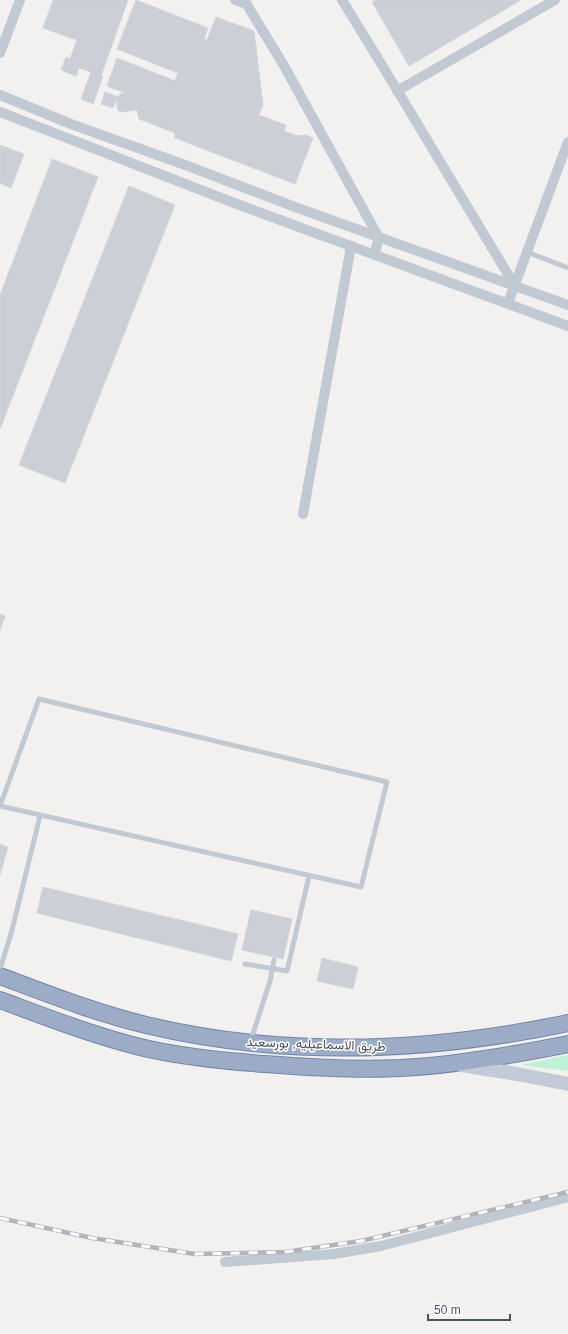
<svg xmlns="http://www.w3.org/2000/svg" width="568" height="1334" viewBox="0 0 568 1334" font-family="Arial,Vazirmatn,sans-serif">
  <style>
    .green { fill: #bff0d8 }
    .building { fill: #cccfd6; stroke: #d4d5dc }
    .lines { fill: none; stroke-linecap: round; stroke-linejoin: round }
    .trunk-casing { stroke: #7386ab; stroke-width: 18 }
    .service { stroke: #c1c9d2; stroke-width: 5 }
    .minor { stroke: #c1c9d2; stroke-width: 10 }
    .secondary { stroke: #c3cbd9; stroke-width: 14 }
    .trunk { stroke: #9cacc7; stroke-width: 16 }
    .rail-casing { stroke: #b2b4bb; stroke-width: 4.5 }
    .rail { stroke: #fff; stroke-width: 3; stroke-dasharray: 9; stroke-linecap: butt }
    .labels { text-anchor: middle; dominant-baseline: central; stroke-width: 3; stroke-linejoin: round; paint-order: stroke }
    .street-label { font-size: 13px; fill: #48515e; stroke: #fff }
  </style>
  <rect width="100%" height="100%" fill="#f3f1f0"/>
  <path class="green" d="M568 1055V1071L521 1065Z"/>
  <g class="building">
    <path d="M53 0H128L101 76H103L93 104 81 99 91 72 79 68 76 76 61 70 66 57 70 59 77 40 43 28Z"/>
    <path d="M136 0 208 28 204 39 207 40 216 17 254 31 263 105 259 115 286 125 284 131 297 136 306 135 313 138 295 184 175 138V133L139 119 137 110 121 112 118 110 116 99 113 108 101 104 105 92 119 97 120 94 125 93 107 86 117 58 175 81 178 73 117 49Z"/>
    <path d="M375 0H521L409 66 372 2Z"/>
    <path d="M0 145 24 154 11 188 0 183Z"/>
    <path d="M52 159 98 177 0 429V295Z"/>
    <path d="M129 186 175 205 65 483 19 465Z"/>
    <path d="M0 614 5 616 0 630Z"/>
    <path d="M0 844 8 847 0 875Z"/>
    <path d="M43 887 238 934 231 961 37 913Z"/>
    <path d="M251 910 292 919 283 959 242 950Z"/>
    <path d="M322 958 358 967 353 989 317 981Z"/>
  </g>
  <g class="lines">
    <defs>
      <g id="trunk">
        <path d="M0 976C48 994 96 1013 146 1025 284 1058 430 1052 568 1023"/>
        <path d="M0 1000C46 1017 92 1035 140 1047 181 1057 223 1061 265 1064 315 1068 366 1071 416 1067 467 1063 518 1054 568 1044"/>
      </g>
    </defs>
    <use href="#trunk" class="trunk-casing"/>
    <g class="service">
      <path d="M527 252 568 268"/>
      <path d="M39 699 387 782 361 887 0 806Z"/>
      <path d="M245 964 287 971 309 876"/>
      <path d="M0 969 11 934 40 816"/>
      <path d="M251 1040 270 981 274 960"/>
    </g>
    <g class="minor">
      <path d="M235 0 247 4"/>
      <path d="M244 0 283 64 379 238 374 255"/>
      <path d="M342 0 385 70 515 286"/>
      <path d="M0 53 20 0"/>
      <path d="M397 91 555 0"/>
      <path d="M0 95 71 124 188 166 295 207 568 305"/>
      <path d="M0 112 242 206 568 326"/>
      <path d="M508 303 568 142"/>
      <path d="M303 514 351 246"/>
      <path d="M225 1262 334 1254 381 1246 568 1197"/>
    </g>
    <path class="secondary" d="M461 1065 517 1074 568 1084"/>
    <use href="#trunk" class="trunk"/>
    <defs>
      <path id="rail" d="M0 1218 92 1238 195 1254 285 1252 361 1241 568 1192"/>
    </defs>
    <use href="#rail" class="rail-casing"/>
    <use href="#rail" class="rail"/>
  </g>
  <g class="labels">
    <g class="street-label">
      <text transform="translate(316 1044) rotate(2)">طريق الاسماعيليه, بورسعيد</text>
    </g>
  </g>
  <path d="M428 1314v6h82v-6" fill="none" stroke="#48515e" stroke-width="2"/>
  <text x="434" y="1314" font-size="12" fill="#48515e" stroke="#ffffff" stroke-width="3" paint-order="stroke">50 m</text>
</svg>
